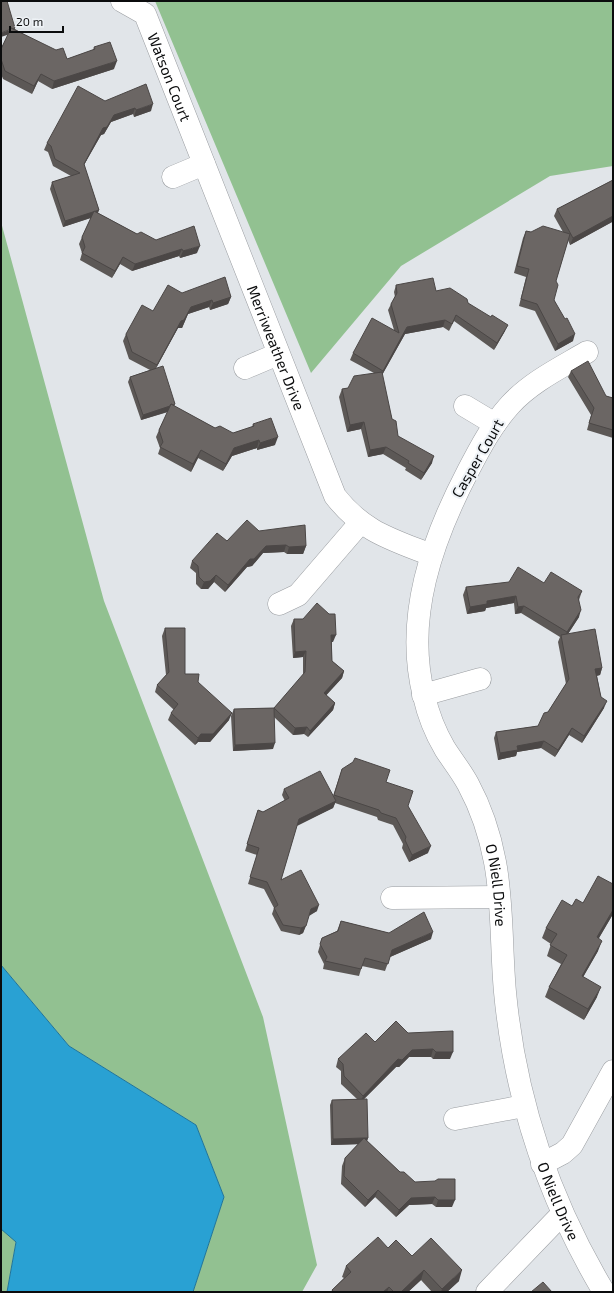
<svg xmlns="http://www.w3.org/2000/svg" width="614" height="1293" viewBox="0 0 614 1293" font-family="'Exo 2',sans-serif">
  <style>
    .green { fill: #92c191 }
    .water { fill: #29a1d3; stroke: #207498 }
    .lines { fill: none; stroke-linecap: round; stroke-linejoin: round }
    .minor-casing { stroke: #9a9da1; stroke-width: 23 }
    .minor { stroke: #fff; stroke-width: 22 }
    .wall { fill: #5c5856 }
    .shaded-wall { fill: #4b4746 }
    .building { fill: #6b6664; stroke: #4b4746 }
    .labels { text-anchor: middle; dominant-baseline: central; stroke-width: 4; stroke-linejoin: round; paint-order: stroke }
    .street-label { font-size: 15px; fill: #0b0c0d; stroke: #eef2f6 }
  </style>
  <rect width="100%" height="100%" fill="#e1e5e9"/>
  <g class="green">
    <path d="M155 1H613V166L550 176 401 266 311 373Z"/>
    <path d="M1 222 104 601 263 1017 317 1265 302 1292H193L224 1197 196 1125 69 1046 1 965Z"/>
    <path d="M1 1229 16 1241 7 1292H1Z"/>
  </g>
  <path class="water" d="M1 965 69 1046 196 1125 224 1197 193 1292H7L16 1242 1 1229Z"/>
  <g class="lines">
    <defs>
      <g id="minor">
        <path id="s1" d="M122 1 145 14 335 496C363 532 391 539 431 555"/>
        <path d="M173 177 204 164"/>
        <path id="s2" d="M587 352C560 368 531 382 510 405 492 425 480 448 468 471 432 540 404 618 424 696 428 714 435 732 445 749 452 760 461 771 468 784 481 808 490 835 495 862 503 904 501 949 505 992 515 1099 549 1200 604 1292"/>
        <path d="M245 368 278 354"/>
        <path d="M465 406 495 424"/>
        <path d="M279 604 298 595 360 523"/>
        <path d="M423 695 480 679"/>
        <path d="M392 898 499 897"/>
        <path d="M455 1119 524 1106"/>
        <path d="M542 1164 563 1153 572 1145 613 1071"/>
        <path d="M487 1292 562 1214"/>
      </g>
    </defs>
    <use href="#minor" class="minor-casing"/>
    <use href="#minor" class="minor"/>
  </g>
  <g class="wall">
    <path d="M15 28V29L67 59 93 50 94 47 114 69 52 89 38 81 32 94 3 79 1 74V49L8 35Z"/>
    <path d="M105 101 151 111 134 117 133 114 111 122 104 134 101 135 84 165 99 210 98 213 137 234 197 253 180 258 179 256 132 271 120 264 112 278 80 260 82 253 79 244 82 237 91 218 63 227 50 189 52 182 71 176 53 166 48 152 44 150 47 143Z"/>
    <path d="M613 180V222H612L570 245 568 240 556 281 554 300 573 341 555 351 535 311 519 306 526 277 514 273 523 238 526 231 531 232H563L554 216 557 209Z"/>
    <path d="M396 285 436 291 468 303 505 331 494 350 454 321 449 331 443 327 405 334 382 375 392 419 398 436 432 463 421 480 405 470 406 468 383 454 368 457 361 429 347 432 339 397 342 389 348 388 374 373 350 360 353 353 394 330 388 310 391 304 395 297 394 292Z"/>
    <path d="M182 293 231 297 228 304 210 310 209 307 188 314 182 328H178L156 368 174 406 215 428 233 433 252 427 253 424 275 445 257 450V448L232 456 223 471 198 458 191 472 158 454 160 448 156 437 159 430 168 412 141 420 128 382 130 377 150 370 129 359 123 341 126 334 153 311Z"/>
    <path d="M571 371 606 396 613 398V438L587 430 591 415 568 377Z"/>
    <path d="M259 531 306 546 303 554H287L284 552 263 553 252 566 247 567 225 592 214 582 208 589H201L196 584V573L190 568 192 561 227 541Z"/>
    <path d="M544 583 582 591 579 600V617L568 634 602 668 600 675 597 676 601 697 604 708 582 743 569 735 555 757 541 748 517 752 516 756 498 760 494 738 496 732 538 726 548 712 566 684 558 642 560 637 521 613 515 614 514 603 486 608 485 611 467 614 463 595 466 587Z"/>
    <path d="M294 619 333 642H332V661L344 671 342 678 326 695 335 703 333 710 308 737 304 734 293 735 274 717 273 749 233 751 231 716 234 709 274 708 303 675V657L293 658 291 626Z"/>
    <path d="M165 628 185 674 198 682 229 720 210 742H198L195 745 168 720 171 713 174 710 155 692 157 685 166 675 162 636Z"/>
    <path d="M342 769 386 782 408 806 428 853 409 862 402 848 403 844 393 825 378 820 377 817 335 803 333 808 297 825 281 880 317 911 309 915 303 933 299 935 281 931 272 914 274 908 264 889 248 884 257 855 245 851 258 810 263 812 285 801 282 795 284 789 333 796Z"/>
    <path d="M613 884V914L599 938 598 951 583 977 597 997 584 1020 545 997 549 987 561 964 547 956 551 944 542 938 546 928 572 906 583 903Z"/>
    <path d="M341 921 389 933 431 939 390 957 385 971 362 966 359 976 323 969 324 964 318 952 322 938 337 931Z"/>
    <path d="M408 1033 450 1059H433L431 1057H409L399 1067H396L364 1099 368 1138 367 1141 400 1172 415 1182 452 1207H436L432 1204 409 1205 396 1217 375 1197 365 1207 341 1184 342 1166 345 1158 358 1144 331 1145 330 1105 332 1100 357 1099 341 1084V1071L336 1067 338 1059 375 1042Z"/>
    <path d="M388 1248 412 1256 459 1281 447 1292H432L421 1280 408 1292H331L332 1290 344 1278 342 1277 346 1266Z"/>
  </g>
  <g class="shaded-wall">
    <path d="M15 28 13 33 1 37V33Z"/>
    <path d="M117 61 114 69 52 89 54 81Z"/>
    <path d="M41 74 38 81 32 94 34 86Z"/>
    <path d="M153 104 151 111 134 117 136 110Z"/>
    <path d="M135 108 133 114 111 122 104 134 101 135 81 170 84 164 103 128 114 115Z"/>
    <path d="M99 210 96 216 63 227 65 221Z"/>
    <path d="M613 216 612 222 570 245 573 238Z"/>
    <path d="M200 246 197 253 180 258 183 251Z"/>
    <path d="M182 249 179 256 132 271 135 264Z"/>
    <path d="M123 257 120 264 112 278 115 271Z"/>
    <path d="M231 297 228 304 210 310 213 303Z"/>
    <path d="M212 300 209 307 188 314 182 328H178L154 372 157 365 181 321 191 307Z"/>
    <path d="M445 320 443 327 405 334 381 377 383 371 407 327Z"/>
    <path d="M508 325 505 331 494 350 497 343Z"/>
    <path d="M575 334 573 341 555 351 558 344Z"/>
    <path d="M175 404 173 410 141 420 143 415Z"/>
    <path d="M364 422 361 429 347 432 350 425Z"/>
    <path d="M278 437 275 445 257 450 260 443Z"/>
    <path d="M259 440 257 448 232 456 223 471 226 464 234 448Z"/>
    <path d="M386 447 383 454 368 457 370 450Z"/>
    <path d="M201 450 198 458 191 472 193 464Z"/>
    <path d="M434 456 432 463 421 480 424 473Z"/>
    <path d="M286 545 284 552 263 553 252 566 247 567 225 592 228 585 250 559 266 546Z"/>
    <path d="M306 546 303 554H287L289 547Z"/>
    <path d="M216 575 214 582 208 589H201L204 582Z"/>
    <path d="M516 596 514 603 486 608 485 611 467 614 470 607 487 601Z"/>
    <path d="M524 606 521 613 515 614 518 607Z"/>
    <path d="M581 610 579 617 564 640 567 632Z"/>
    <path d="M331 635H336L333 642H329Z"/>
    <path d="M306 651 303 657 293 658 295 652Z"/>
    <path d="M602 668 600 675 593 676 595 669Z"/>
    <path d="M344 671 342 678 322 700 324 693Z"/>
    <path d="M607 701 604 708 582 743 584 736Z"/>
    <path d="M335 703 333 710 308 737 310 731Z"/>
    <path d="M232 713 229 720 210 742H198L195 745 198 738 201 734Z"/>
    <path d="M307 727 304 734 293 735 295 728Z"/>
    <path d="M572 728 569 735 555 757 558 750Z"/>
    <path d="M544 741 541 748 517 752 516 756 498 760 500 753 517 746Z"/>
    <path d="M275 743 273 749 233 751 235 745Z"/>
    <path d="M336 801 333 808 297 826 299 819Z"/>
    <path d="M431 846 428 853 409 862 412 855Z"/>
    <path d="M319 905 317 911 309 916 311 909Z"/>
    <path d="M613 910V914L593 948 597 937Z"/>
    <path d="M306 926 303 933 299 935 301 928Z"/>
    <path d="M433 932 431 939 390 957 392 950Z"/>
    <path d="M602 941 598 951 578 986 582 976Z"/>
    <path d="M601 987 597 997 584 1020 588 1009Z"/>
    <path d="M433 1049 431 1057H409L399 1067H396L360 1103 363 1096 398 1059 412 1050Z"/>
    <path d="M436 1052H453L450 1059H433Z"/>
    <path d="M368 1138 366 1144 331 1145 333 1139Z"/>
    <path d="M378 1190 375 1197 365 1207 368 1200Z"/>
    <path d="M435 1197 432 1204 409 1205 396 1217 399 1210 411 1198Z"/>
    <path d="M438 1200H455L452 1207H436Z"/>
    <path d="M424 1270 421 1280 408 1292H401Z"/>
    <path d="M462 1270 459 1281 447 1292H441L442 1289Z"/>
    <path d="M389 1287 387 1292H383Z"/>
  </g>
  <g class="building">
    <path d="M1 1H7L15 28 13 29 11 28V29L1 33Z"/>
    <path d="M11 28 56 50 63 48 67 59 95 49 94 47 110 42 117 61 54 81 41 74 34 86 5 71 1 59V49Z"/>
    <path d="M146 84 153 104 136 110 135 108 114 115 107 127 103 128 84 164 99 210 65 221 52 182 80 173 55 159 51 146 47 143 78 86 105 101Z"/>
    <path d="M613 180V216L573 238 557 209Z"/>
    <path d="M94 211 137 234 141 232 156 240 194 226 200 246 183 251 182 249 135 264 123 257 115 271 82 253 85 247 82 237Z"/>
    <path d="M543 226 570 234 556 281 558 285 554 300 565 319 567 318 575 334 558 344 537 304 521 299 529 269 517 266 526 231 531 232Z"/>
    <path d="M225 277 231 297 213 303 212 300 191 307 184 320 181 321 157 365 132 352 126 334 142 305 153 311 168 285 182 293Z"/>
    <path d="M433 278 436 291 450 288 467 299 468 303 491 317 492 315 508 325 497 343 456 315 452 324 445 320 407 327 383 371 353 353 372 318 399 333 391 304 397 293 396 285Z"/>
    <path d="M588 361 606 396 613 398V430L589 423 594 408 571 371Z"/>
    <path d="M163 366 175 404 173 405 171 404 170 406 143 415 130 377Z"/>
    <path d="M382 372 392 419 396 421 398 436 434 456 424 473 408 463 409 461 386 447 370 450 364 422 350 425 342 389 348 388 354 376Z"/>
    <path d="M171 404 215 428 220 426 233 433 254 426 253 424 271 418 278 437 260 443 259 440 234 448 226 464 201 450 193 464 160 447 163 442 159 430Z"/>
    <path d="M247 520 259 531 305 525 306 546 289 547 286 545 266 546 254 559H250L228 585 216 575 210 581 204 582 199 577 198 566 192 561 217 533 227 541Z"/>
    <path d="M518 567 544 583 551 572 582 591 578 597 581 610 567 632 524 606 518 607 516 596 487 601V604L470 607 466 587 509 582Z"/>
    <path d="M317 603 329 614H335L336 635H331L332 661 344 671 324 693 335 703 310 731 307 727 295 728 274 708 275 743 235 745 234 709 274 708 305 672 306 651 295 652 294 619H303Z"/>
    <path d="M165 628H185V674H199L198 682 232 713 213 734H201L198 738 171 713 178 704 157 685 169 672Z"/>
    <path d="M595 629 602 668 595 669 601 697 607 701 584 736 572 728 558 750 544 741 517 746 518 750 500 753 496 732 538 726 544 713 548 712 569 679 561 635Z"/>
    <path d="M355 758 390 770 386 782 413 791 408 806 431 846 412 855 405 840 406 837 396 818 381 813 379 810 334 795 342 769 353 762Z"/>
    <path d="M320 771 336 801 299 819 281 880 301 870 319 905 311 909 306 926 301 928 283 925 274 908 278 905 267 882 250 877 259 848 247 844 258 810 263 812 289 798 284 789Z"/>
    <path d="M598 876 613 884V910L597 937 602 941 582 976 601 987 588 1009 549 987 567 955 550 945 557 934 546 928 562 900 572 906 576 899 583 903Z"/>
    <path d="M424 912 433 932 392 950 388 964 365 958 361 969 325 961 327 957 320 944 322 938 338 931 341 921 389 933Z"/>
    <path d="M396 1021 408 1033 453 1031V1052H436L433 1049 412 1050 402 1060 398 1059 363 1096 344 1076 343 1064 338 1059 366 1033 375 1042Z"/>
    <path d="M367 1099 368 1138H363L333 1139 332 1100Z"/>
    <path d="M364 1138 400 1172H404L415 1182 435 1181 438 1179H455V1200H438L435 1197 411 1198 399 1210 378 1190 368 1200 344 1176 345 1158Z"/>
    <path d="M378 1237 388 1248 396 1240 412 1256 431 1238 462 1270 442 1289 424 1270 401 1292H394L389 1287 383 1292H334L332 1290 351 1272 346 1266Z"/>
    <path d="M543 1282 552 1292H531Z"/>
  </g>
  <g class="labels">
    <g class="street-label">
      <text stroke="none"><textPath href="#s1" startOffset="94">Watson Court</textPath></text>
      <text stroke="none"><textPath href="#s1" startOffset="385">Merriweather Drive</textPath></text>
      <text transform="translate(477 458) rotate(-60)">Casper Court</text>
      <text stroke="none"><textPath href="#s2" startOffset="612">O Niell Drive</textPath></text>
      <text stroke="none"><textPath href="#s2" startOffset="936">O Niell Drive</textPath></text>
    </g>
  </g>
  <rect width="614" height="1293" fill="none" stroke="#0b0c0d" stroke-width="4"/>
  <path d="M10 26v6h53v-6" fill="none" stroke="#0b0c0d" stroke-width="2"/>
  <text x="16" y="26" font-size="12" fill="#0b0c0d" stroke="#eef2f6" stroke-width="3" paint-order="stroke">20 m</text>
</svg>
